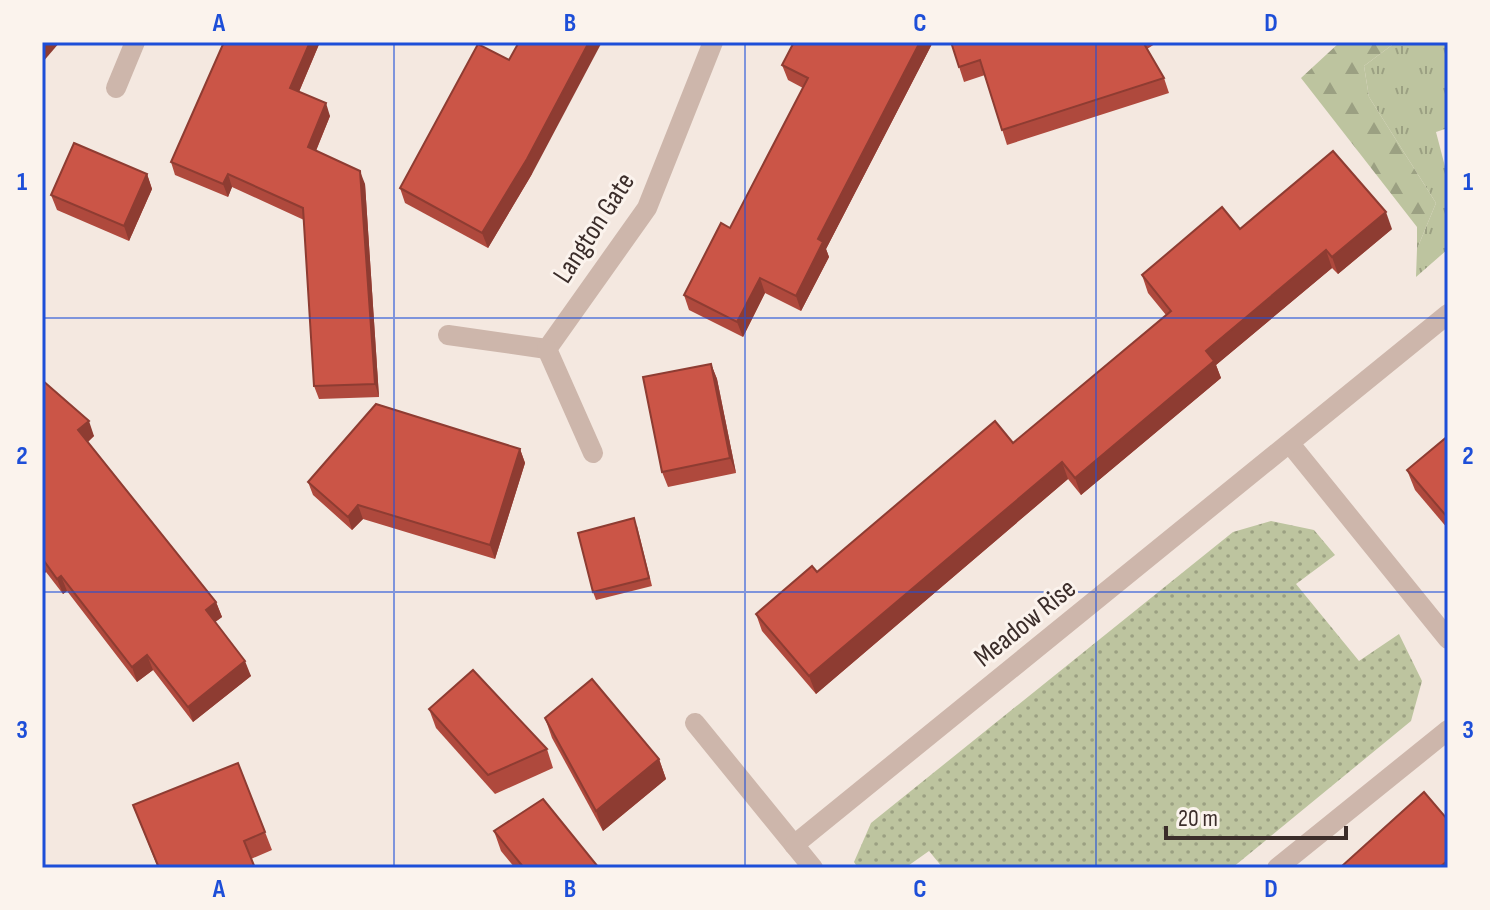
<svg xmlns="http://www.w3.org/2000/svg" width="1490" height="910" viewBox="0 0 1490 910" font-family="'Sofia Sans Condensed',sans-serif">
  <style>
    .grass { fill: url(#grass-tufts) }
    .forest { fill: url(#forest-firs) }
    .park { fill: url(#park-dots) }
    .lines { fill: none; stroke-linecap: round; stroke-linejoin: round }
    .minor { stroke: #cdb6ab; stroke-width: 20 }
    .wall { fill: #af493d }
    .shaded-wall { fill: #8e3c32 }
    .building { fill: #cb5547; stroke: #8e3c32; stroke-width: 2 }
    .grid { fill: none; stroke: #1d4ed8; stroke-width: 2; stroke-opacity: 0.55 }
    .labels { text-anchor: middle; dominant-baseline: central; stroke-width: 6; stroke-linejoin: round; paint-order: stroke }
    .street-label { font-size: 28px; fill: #3b2d2a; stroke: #fbf3ed }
    .neatline { fill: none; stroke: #1d4ed8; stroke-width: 3 }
    .grid-label { font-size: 26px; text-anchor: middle; font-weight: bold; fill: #1d4ed8 }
  </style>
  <defs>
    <pattern id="grass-tufts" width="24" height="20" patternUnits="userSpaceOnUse" patternTransform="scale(2)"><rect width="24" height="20" fill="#bdc49f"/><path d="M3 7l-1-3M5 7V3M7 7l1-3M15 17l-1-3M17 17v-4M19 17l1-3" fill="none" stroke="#9ba082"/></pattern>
    <pattern id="forest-firs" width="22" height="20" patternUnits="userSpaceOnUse" patternTransform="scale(2)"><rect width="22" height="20" fill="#bdc49f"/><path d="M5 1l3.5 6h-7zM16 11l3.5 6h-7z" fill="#9ba082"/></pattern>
    <pattern id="park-dots" width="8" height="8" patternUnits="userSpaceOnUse" patternTransform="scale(2)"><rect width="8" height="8" fill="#bdc49f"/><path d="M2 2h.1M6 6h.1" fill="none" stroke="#9ba082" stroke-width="1.8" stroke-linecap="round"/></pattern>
  </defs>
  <rect width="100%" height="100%" fill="#f4e8e0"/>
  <path class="grass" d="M1396 42H1448V128L1436 132 1448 178V249L1416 277 1417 249 1436 203 1369 97 1364 66Z"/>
  <path class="forest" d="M1340 42H1396L1364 66 1369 97 1436 203 1417 249V227L1301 78Z"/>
  <path class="park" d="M1271 521 1314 530 1335 555 1296 584 1359 661 1399 634 1422 681 1411 721 1232 868H943L929 851 905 868H858L854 862 871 823 1233 532Z"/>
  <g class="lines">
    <g class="minor">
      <path d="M116 88 135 42"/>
      <path d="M448 335 547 349 647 208 713 42"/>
      <path d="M547 349 593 453"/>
      <path d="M1291 445 1448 639"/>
      <path d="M695 723 813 868"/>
      <path d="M794 845 1448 314"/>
      <path d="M1277 868 1448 730"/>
    </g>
  </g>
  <g class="wall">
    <path d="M320 42 299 92 330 116 316 151 365 184 379 397 319 399 314 386 304 220 232 187 228 197 175 175 171 162Z"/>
    <path d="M794 42H933L826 249 829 257 801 311 765 293 743 337 689 310 684 295 730 228 803 88 788 80 782 65Z"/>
    <path d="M951 42H1158L1147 49 1164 78 1169 93 1007 145 985 75 964 82Z"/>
    <path d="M147 174 152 189 129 241 57 210 51 195Z"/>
    <path d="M532 174 488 248 405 203 400 188Z"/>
    <path d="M1240 229H1392L1338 274 1332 268 1216 365 1221 378 1081 495 1068 479 816 694 762 631 756 614 1013 443 1166 315 1148 293 1142 275Z"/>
    <path d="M711 364 717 379 736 473 668 487 662 472Z"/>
    <path d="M42 380 94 436 88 442 216 602 222 617 215 622 251 676 193 722 153 670 137 682 67 591 63 594 46 572 42 575Z"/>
    <path d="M1448 436V529L1415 490 1407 470Z"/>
    <path d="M520 449 525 463 495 559 363 519 352 530 313 495 308 482Z"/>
    <path d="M637 526 652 586 596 600 593 592Z"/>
    <path d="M429 709 547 749 553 768 495 794 436 728Z"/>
    <path d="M545 718 659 759 666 779 603 831 552 738Z"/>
    <path d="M133 805 265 832 272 850 251 859 255 868H158Z"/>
    <path d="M494 831 599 868H515L501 851Z"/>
  </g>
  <g class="shaded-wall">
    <path d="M42 42H60L42 63Z"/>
    <path d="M310 42H320L295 101 290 88Z"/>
    <path d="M589 42H602L532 174 488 248 482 233Z"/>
    <path d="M920 42H933L826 249 829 257 801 311 796 296 818 239Z"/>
    <path d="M326 103 330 116 312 160 308 147Z"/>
    <path d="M360 171 365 184 379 397 375 384Z"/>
    <path d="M147 174 152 189 129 241 124 226Z"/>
    <path d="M228 174 232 187 228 197 223 184Z"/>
    <path d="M1386 212 1392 229 1338 274 1332 257Z"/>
    <path d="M1326 250 1332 268 1216 365 1221 378 1081 495 1075 478 1206 351Z"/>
    <path d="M760 278 765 293 743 337 737 322Z"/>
    <path d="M711 364 717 379 736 473 730 458Z"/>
    <path d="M89 421 94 436 84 445 78 430Z"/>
    <path d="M520 449 525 463 495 559 490 545Z"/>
    <path d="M1062 462 1068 479 816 694 809 676Z"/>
    <path d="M358 505 363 519 352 530 348 517Z"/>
    <path d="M42 559 46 572 42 575Z"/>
    <path d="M61 576 67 591 63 594 57 579Z"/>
    <path d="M216 602 222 617 211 625 206 610Z"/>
    <path d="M147 655 153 670 137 682 132 667Z"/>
    <path d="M245 661 251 676 193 722 188 707Z"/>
    <path d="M659 759 666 779 603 831 596 811Z"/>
    <path d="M1448 860V868H1439Z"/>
  </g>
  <g class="building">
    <path d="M224 42H310L290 88 326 103 308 147 360 171 375 384 314 386 303 208 228 174 223 184 171 162Z"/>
    <path d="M519 42H589L527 159 482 233 400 188 478 44 509 60Z"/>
    <path d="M794 42H920L818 239 823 242 796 296 760 278 737 322 684 295 721 223 730 228 808 78 782 65Z"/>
    <path d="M951 42H1143L1164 78 1002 130 980 60 959 67Z"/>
    <path d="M74 143 147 174 124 226 51 195Z"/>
    <path d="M1333 151 1386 212 1332 257 1326 250 1206 351 1214 361 1075 478 1062 462 809 676 756 614 812 566 817 572 995 421 1013 443 1171 311 1142 275 1222 207 1240 229Z"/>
    <path d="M711 364 730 458 662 472 643 377Z"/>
    <path d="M42 380 89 421 78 430 216 602 206 610 245 661 188 707 147 655 132 667 61 576 57 579 42 558Z"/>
    <path d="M376 404 520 449 490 545 358 505 348 517 308 482Z"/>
    <path d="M1448 436V518L1407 470Z"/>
    <path d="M634 518 649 578 593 592 578 533Z"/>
    <path d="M473 670 547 749 488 775 429 709Z"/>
    <path d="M592 679 659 759 596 811 545 718Z"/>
    <path d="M238 763 265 832 244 841 255 868H159L133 805Z"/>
    <path d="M1424 792 1448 820V860L1439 868H1344L1342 866Z"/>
    <path d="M543 799 599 868H524L494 831Z"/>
  </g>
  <path class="grid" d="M394 42V868M745 42V868M1096 42V868M42 318H1448M42 592H1448"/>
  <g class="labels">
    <g class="street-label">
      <text transform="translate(594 228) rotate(-57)">Langton Gate</text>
      <text transform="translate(1025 623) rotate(-39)">Meadow Rise</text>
    </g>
  </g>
  <rect width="1490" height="910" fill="none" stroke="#fbf3ed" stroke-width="88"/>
  <path d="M1166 826v12h180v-12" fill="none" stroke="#3b2d2a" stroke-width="4"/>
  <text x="1178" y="826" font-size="24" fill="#3b2d2a" stroke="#fbf3ed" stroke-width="6" paint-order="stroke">20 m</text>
  <rect x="44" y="44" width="1402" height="822" class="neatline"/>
  <g class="grid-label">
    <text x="219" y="31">A</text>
    <text x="570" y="31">B</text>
    <text x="920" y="31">C</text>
    <text x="1271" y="31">D</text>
    <text x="22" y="190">1</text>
    <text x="1468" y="190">1</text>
    <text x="22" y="464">2</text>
    <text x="1468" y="464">2</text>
    <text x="22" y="738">3</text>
    <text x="1468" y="738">3</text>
    <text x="219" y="897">A</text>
    <text x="570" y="897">B</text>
    <text x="920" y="897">C</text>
    <text x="1271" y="897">D</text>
  </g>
</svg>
